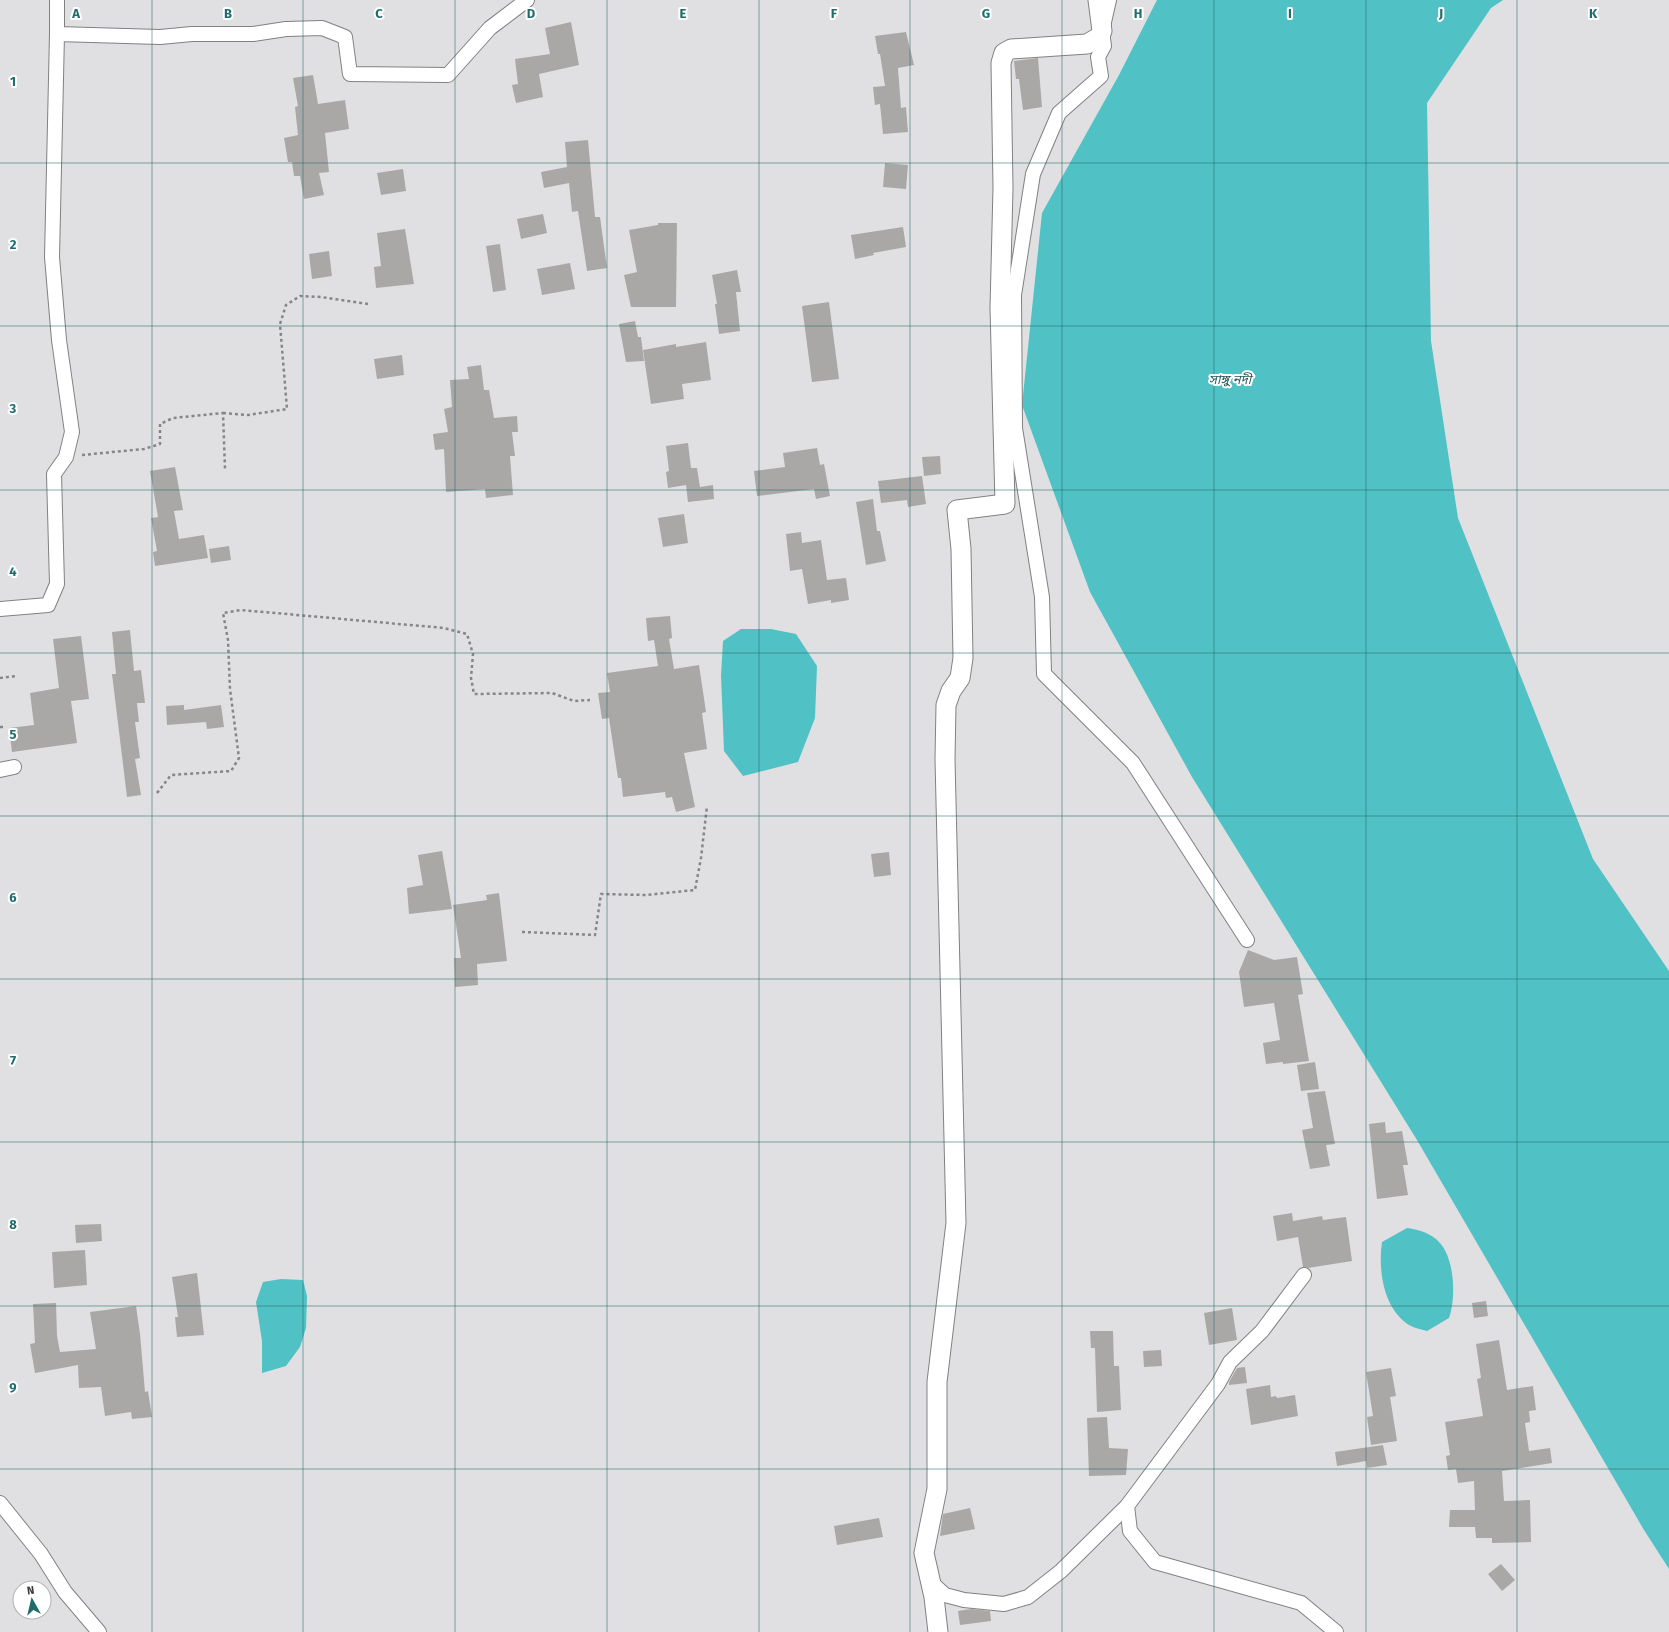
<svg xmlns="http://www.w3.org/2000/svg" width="1669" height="1632" viewBox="0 0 1669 1632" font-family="'Fira Sans','Noto Sans Bengali',sans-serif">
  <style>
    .water { fill: #50c1c4 }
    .building { fill: #aaa8a7 }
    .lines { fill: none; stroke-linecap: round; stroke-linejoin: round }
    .minor-casing { stroke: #818182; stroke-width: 16 }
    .secondary-casing { stroke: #818182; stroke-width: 21 }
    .path { stroke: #868688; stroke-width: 2.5; stroke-dasharray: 3 3; stroke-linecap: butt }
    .minor { stroke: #fff; stroke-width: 14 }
    .secondary { stroke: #fff; stroke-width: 19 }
    .grid { fill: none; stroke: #206c6c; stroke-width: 1; stroke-opacity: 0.55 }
    .labels { text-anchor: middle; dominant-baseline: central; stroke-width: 4; stroke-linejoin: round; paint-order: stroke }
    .water-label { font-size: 13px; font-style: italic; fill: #265758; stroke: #fff }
    .grid-label { font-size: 13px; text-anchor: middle; font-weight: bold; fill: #206c6c; stroke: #fff; stroke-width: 4; stroke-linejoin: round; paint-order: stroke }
  </style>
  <rect width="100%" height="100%" fill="#e0e0e2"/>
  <g class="water">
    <path d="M1157 0H1503L1491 8 1427 103 1431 341 1458 518 1593 859 1669 971V1569L1644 1530 1417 1140 1192 777 1090 592 1022 405 1042 213 1119 75Z"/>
    <path d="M741 629H771L796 634 817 666 815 718 798 762 743 776 724 751 721 676 723 641Z"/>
    <path d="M1407 1228C1420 1230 1431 1233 1440 1243 1455 1260 1456 1299 1449 1318L1427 1331C1421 1329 1414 1328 1409 1325 1383 1308 1378 1270 1382 1242Z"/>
    <path d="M281 1279 303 1280 307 1296 306 1328 300 1347 286 1366 262 1373V1341L256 1302 263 1282Z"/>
  </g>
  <g class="building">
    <path d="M571 22 579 65 539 74 543 97 516 103 512 85 518 84 515 59 550 54 545 28Z"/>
    <path d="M906 32 914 65 898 68 901 108 906 107 908 132 883 134 880 104 875 105 873 87 885 86 880 54H878L875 36Z"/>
    <path d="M1038 58 1042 107 1023 110 1019 79H1016L1014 61Z"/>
    <path d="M313 75 318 104 345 100 349 129 325 133 329 172 319 173 324 195 304 199 300 176H294L292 162H288L284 138 298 135 295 107 298 106 293 78Z"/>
    <path d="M588 140 595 217H600L607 268 587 271 578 211 572 212 569 183 544 188 541 172 567 167 565 142Z"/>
    <path d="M885 163 908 165 906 189 883 187Z"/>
    <path d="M403 169 406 191 381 195 377 173Z"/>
    <path d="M543 214 547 233 521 239 517 219Z"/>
    <path d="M658 223H677L676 307H631L624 275 637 272 629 230 658 225Z"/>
    <path d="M903 227 906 247 873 253 874 255 855 259 851 235Z"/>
    <path d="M405 229 414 284 376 288 374 267 381 266 377 233Z"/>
    <path d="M500 244 506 290 493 292 486 246Z"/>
    <path d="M329 251 332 276 312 279 309 254Z"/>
    <path d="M570 263 575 289 542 295 537 269Z"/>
    <path d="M737 270 741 292H736L740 331 719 334 715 304H717L712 275Z"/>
    <path d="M829 302 839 379 812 382 802 306Z"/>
    <path d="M635 321 638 337H641L644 361 626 362 619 324Z"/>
    <path d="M706 342 711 380 682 384 684 399 651 404 643 350 676 344V347Z"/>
    <path d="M402 355 404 375 377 379 374 359Z"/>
    <path d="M481 365 484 390H489L494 418 517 416 518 432H512L515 456H510L513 495 486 498 485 489 446 492 444 449 435 450 433 434 448 432 444 409 452 407 450 380 469 379 467 367Z"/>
    <path d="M688 443 691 468H697L700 487 713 485 714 499 688 502 686 485 668 488 666 472 669 471 666 446Z"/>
    <path d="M817 448 820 465 824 464 830 496 816 499 814 489 757 496 754 471 785 467 783 453Z"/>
    <path d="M940 456 941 474 924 476 922 457Z"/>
    <path d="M175 467 183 510 174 511 179 539 204 535 208 558 155 566 153 552 157 551 151 518 158 517 150 471Z"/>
    <path d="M922 476 926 504 908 507 907 500 881 503 878 481Z"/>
    <path d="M873 499 877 531H880L886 561 866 565 856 502Z"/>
    <path d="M684 514 688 543 663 547 658 518Z"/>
    <path d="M801 532 802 543 821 540 827 580 846 578 849 600 831 603V600L808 604 802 569 790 571 786 534Z"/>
    <path d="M229 546 231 560 211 563 209 549Z"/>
    <path d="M670 616 672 638 669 639 674 669 699 665 706 712 702 713 707 749 684 753 695 807 676 812 672 797 666 798 665 792 623 797 621 778H618L609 718 602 719 598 693 610 692 607 673 658 666 654 640 648 641 646 618Z"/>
    <path d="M130 630 134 671 141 670 145 703H137L139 722H135L140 758 135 759 141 795 127 797 112 674H116L112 632Z"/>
    <path d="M81 636 89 699 71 701 77 743 12 752 9 728 34 725 30 693 59 688 53 639Z"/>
    <path d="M184 705V710L221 705 224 727 207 729 206 722 167 725 166 706Z"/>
    <path d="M442 851 452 909 409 914 407 888 423 885 418 855Z"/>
    <path d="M889 852 891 875 874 877 871 854Z"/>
    <path d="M499 893 507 961 477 964 478 985 455 987 454 958H461L453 905 487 900 486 895Z"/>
    <path d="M1248 950 1274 960 1297 957 1303 994 1298 995 1309 1061 1283 1064V1062L1266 1064 1263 1043 1280 1040 1274 1003 1244 1007 1239 972Z"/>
    <path d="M1315 1062 1319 1089 1301 1091 1297 1065Z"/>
    <path d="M1325 1091 1335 1144 1326 1145 1330 1166 1310 1169 1302 1130 1313 1128 1307 1093Z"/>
    <path d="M1385 1122 1386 1133 1402 1131 1408 1165H1403L1408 1195 1377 1199 1369 1124Z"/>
    <path d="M1292 1213 1293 1221 1322 1216 1323 1220 1346 1217 1352 1261 1308 1268 1303 1267 1298 1237 1277 1241 1273 1216Z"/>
    <path d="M101 1224 102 1241 76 1243 75 1225Z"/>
    <path d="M85 1250 87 1285 54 1288 52 1252Z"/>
    <path d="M197 1273 204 1335 177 1337 175 1317H178L172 1277Z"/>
    <path d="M1486 1301 1488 1316 1474 1318 1472 1303Z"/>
    <path d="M56 1303 57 1336 60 1352 96 1349 90 1312 136 1306 140 1334 145 1392 148 1391 152 1417 132 1419 131 1412 105 1416 101 1387 79 1388 78 1365 35 1373 30 1344 35 1343 33 1304Z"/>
    <path d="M1232 1308 1237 1340 1209 1345 1204 1313Z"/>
    <path d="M1090 1331H1113L1114 1366H1119L1121 1410 1097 1412 1095 1348H1091Z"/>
    <path d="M1499 1340 1507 1390 1533 1386 1536 1410 1529 1411 1530 1422 1525 1423 1529 1451 1550 1448 1552 1463 1502 1471 1504 1501 1530 1500 1531 1542 1492 1543V1538H1476L1475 1527H1449L1450 1510H1475L1474 1481 1458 1483 1456 1469 1448 1470 1446 1456 1450 1455 1445 1422 1483 1416 1477 1379 1481 1378 1476 1344Z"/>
    <path d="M1161 1350 1162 1366 1144 1367 1143 1351Z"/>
    <path d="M1245 1367 1247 1383 1229 1385V1382L1237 1368Z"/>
    <path d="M1391 1368 1396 1396 1390 1397 1397 1441 1371 1445 1367 1417 1373 1416 1366 1372Z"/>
    <path d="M1270 1385 1271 1397 1276 1396 1277 1398 1295 1395 1298 1416 1251 1425 1246 1389Z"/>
    <path d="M1107 1417 1109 1448 1128 1449 1126 1475 1089 1476 1087 1418Z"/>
    <path d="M1383 1445 1387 1465 1367 1468 1366 1461 1337 1466 1335 1452Z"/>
    <path d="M970 1508 975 1529 940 1536 943 1514Z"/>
    <path d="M879 1518 883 1537 837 1545 834 1526Z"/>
    <path d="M1501 1564 1515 1580 1502 1591 1488 1574Z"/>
    <path d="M971 1609 990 1611 991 1621 960 1625 958 1611Z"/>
  </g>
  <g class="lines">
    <defs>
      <g id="minor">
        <path d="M1109 0 1102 31 1104 46 1098 57 1101 76 1059 113 1033 174 1014 295 1015 428 1042 597 1044 674 1133 763 1247 940"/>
        <path d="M57 34V0"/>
        <path d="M0 609 48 605 57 584 54 474 66 457 72 432 59 340 52 257 57 34 160 37 192 34H253L286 29 322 28 345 37 350 74 448 75 490 28 527 0"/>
        <path d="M0 770 14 767"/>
        <path d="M0 1503 41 1554 65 1592 99 1632"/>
        <path d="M1127 1506 1130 1531 1155 1562 1301 1603 1336 1632"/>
        <path d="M930 1581 945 1595 964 1600 1004 1604 1028 1597 1061 1571 1127 1506 1218 1384 1230 1362 1262 1331 1304 1275"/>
      </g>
      <path id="secondary" d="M938 1632 934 1597 924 1553 937 1489V1382L956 1223 945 759 946 705 951 691 960 678 963 658 961 549 957 510 1005 504 1000 308 1003 188 1001 63 1004 53 1011 49 1087 44 1099 37 1102 31 1098 0"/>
    </defs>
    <use href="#minor" class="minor-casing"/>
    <use href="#secondary" class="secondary-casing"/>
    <g class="path">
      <path d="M223 413 248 415 287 409 280 324 286 305 300 296 321 297 368 304"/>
      <path d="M82 455 144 449 160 444V424L173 418 223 413 225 469"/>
      <path d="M0 678 16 676"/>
      <path d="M0 727H4"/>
      <path d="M157 793 171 775 231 771 239 758 230 689 228 640 223 613 241 610 444 628 467 634 473 654 471 678 474 694 552 693 574 701 590 700"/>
      <path d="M522 932 595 935 601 894 646 895 695 890 701 858 707 806"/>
    </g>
    <use href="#minor" class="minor"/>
    <use href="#secondary" class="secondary"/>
  </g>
  <path class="grid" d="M152 0V1632M303 0V1632M455 0V1632M607 0V1632M759 0V1632M910 0V1632M1062 0V1632M1214 0V1632M1366 0V1632M1517 0V1632M0 163H1669M0 326H1669M0 490H1669M0 653H1669M0 816H1669M0 979H1669M0 1142H1669M0 1306H1669M0 1469H1669"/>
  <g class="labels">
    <g class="water-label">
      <text x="1230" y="379">সাঙ্গু নদী</text>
    </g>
  </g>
  <g class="grid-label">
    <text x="76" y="18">A</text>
    <text x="228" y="18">B</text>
    <text x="379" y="18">C</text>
    <text x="531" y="18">D</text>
    <text x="683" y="18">E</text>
    <text x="834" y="18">F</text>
    <text x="986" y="18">G</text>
    <text x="1138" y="18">H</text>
    <text x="1290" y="18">I</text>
    <text x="1441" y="18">J</text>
    <text x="1593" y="18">K</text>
    <text x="13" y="86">1</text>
    <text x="13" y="249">2</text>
    <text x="13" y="413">3</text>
    <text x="13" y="576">4</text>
    <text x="13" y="739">5</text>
    <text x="13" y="902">6</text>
    <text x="13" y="1065">7</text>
    <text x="13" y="1229">8</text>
    <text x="13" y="1392">9</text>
  </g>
  <g transform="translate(32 1600) rotate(352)"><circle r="19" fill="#ffffff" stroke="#b1b1b1"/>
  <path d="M0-3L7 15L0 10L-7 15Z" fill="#206c6c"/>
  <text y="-6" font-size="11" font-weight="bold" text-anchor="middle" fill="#3b3b3c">N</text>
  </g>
</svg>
